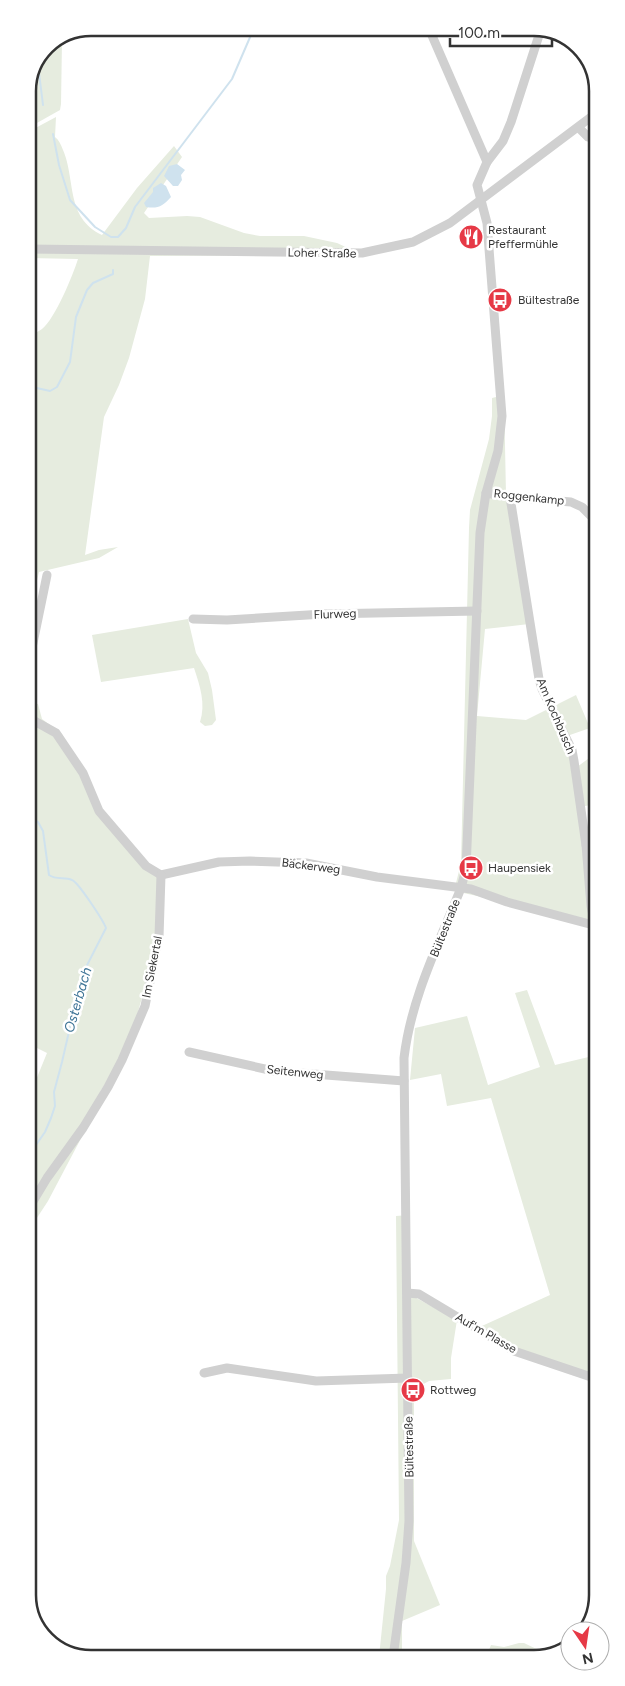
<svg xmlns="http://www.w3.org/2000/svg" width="625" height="1686" viewBox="0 0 625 1686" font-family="Figtree,sans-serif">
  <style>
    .green { fill: #e6ecdf }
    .water { fill: #cfe2ee }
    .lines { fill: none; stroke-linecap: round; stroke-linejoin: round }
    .stream { stroke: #cfe2ee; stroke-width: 2 }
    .minor { stroke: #d0d0d0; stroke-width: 9 }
    .labels { text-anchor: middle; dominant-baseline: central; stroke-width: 5; stroke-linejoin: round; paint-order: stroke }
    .poi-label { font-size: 12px; fill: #333; stroke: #fff; text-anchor: start }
    .street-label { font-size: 12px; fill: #333; stroke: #fff }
    .water-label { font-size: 14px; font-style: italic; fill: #3f7597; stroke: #fff }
    .rim { fill: none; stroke: #333; stroke-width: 2.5 }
  </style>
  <rect width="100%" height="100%" fill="#fff"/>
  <g class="green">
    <path d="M62 40 61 104 60 110 28 128V88L46 46Z"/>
    <path d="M56 117 55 137C59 140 61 145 63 150 76 180 65 217 102 235L137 188 174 146 182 157 144 213 149 218 187 216 200 217 244 233 260 236H304L337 243 363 255 150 256 145 299 129 358 119 385 104 417 85 555 99 550 118 547 99 558 39 572 28 618V336C33 334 38 332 42 329 55 319 73 275 78 259L28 258V246H35L28 231V132Z"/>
    <path d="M504 395 506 495 529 624 485 629 477 716 526 720 576 695 590 728 567 736 577 767 596 753V804L580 807 594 921 454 891 461 863 469 528 470 510 489 439 492 416V398Z"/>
    <path d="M188 619 196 653 208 673 212 690 216 720 212 725 205 726 200 722C206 704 200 686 194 668L101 682 92 635Z"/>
    <path d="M28 702 38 704 42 719 62 734 82 768 100 812 153 869 160 870 155 934 143 994 132 1033 114 1071 101 1090 87 1127 48 1201 29 1230V1097L47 1053 29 1044Z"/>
    <path d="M527 990 555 1065 597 1055V1183L595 1207 597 1250V1382L572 1373 537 1363 509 1351 473 1330 550 1295 491 1098 447 1106 441 1074 410 1080 415 1028 467 1016 488 1085 540 1067 515 993Z"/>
    <path d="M409 1215V1294L457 1320 451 1358V1379L429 1381 414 1389V1541L440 1605 402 1621V1657H379L386 1589V1576L390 1566 399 1520 396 1216Z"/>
    <path d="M519 1643H524L551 1656 486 1657 491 1645 504 1647Z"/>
  </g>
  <g class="water">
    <path d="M177 164 185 170 181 175 182 180 178 186H173L164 176 169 166Z"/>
    <path d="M161 183 166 186 171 197C163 206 158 209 146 207L144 203 153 192V188Z"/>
  </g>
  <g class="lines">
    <g class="stream">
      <path d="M38 65 43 105"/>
      <path d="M53 134 59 165 70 200 95 227 111 237H118L126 228 135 207 232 79 254 28"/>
      <path d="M28 386 50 391 57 387 70 362 76 317 87 290 93 283 113 274V270"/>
      <path d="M29 816 38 822 43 831 49 875C56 880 64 877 72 880 78 882 103 920 106 928L82 975 62 1062 54 1092 55 1106 51 1118 45 1132 29 1155"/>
    </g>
    <g class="minor">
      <path d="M427 28 430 31 487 162"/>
      <path d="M579 128 588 137 595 139"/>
      <path d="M28 239 34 249"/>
      <path d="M28 249 362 253 413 242 450 223 595 114"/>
      <path d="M486 493 510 497 571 502 582 507 596 521"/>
      <path d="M510 497 539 679 542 689 572 750 574 761 586 845 591 906 597 935"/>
      <path d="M193 619 227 620 324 614 477 611"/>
      <path d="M28 667 47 575"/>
      <path d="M29 718 56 733 83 773 99 811 146 866 161 875"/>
      <path d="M586 845 596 843"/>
      <path d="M161 875 219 862 250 861 306 863 377 877 471 889 507 902 597 926"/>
      <path d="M189 1052 274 1071 404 1081"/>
      <path d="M29 1208 47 1178 83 1128 108 1087 122 1060 145 1006 159 937 161 875"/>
      <path d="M407 1293 419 1294 514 1351 597 1379"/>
      <path d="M204 1373 227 1368 316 1381 408 1378"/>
      <path d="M393 1657 406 1563 409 1521 404 1058C411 998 439 943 461 888L466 869 480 533 486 493 498 451 502 416 487 223 477 185 487 162 503 141 511 122 541 29"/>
    </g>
  </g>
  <defs>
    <symbol id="restaurant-disc" viewBox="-11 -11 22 22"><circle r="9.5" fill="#e63946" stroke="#fff"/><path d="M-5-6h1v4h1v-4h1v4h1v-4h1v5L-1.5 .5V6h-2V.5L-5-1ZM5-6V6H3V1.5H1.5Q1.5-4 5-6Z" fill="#fff"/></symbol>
    <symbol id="bus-disc" viewBox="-11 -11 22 22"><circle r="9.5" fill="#e63946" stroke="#fff"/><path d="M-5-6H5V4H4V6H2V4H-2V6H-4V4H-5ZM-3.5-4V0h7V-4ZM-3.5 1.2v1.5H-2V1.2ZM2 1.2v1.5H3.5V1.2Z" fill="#fff"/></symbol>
  </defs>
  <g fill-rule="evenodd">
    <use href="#restaurant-disc" x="457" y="223" width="28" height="28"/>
    <use href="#bus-disc" x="486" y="286" width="28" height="28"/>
    <use href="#bus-disc" x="457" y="854" width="28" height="28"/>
    <use href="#bus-disc" x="399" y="1376" width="28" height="28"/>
  </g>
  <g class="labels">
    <g class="poi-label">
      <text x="488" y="230">Restaurant<tspan x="488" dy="14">Pfeffermühle</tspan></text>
      <text x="518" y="300">Bültestraße</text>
      <text x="488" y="868">Haupensiek</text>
      <text x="430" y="1390">Rottweg</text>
    </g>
    <g class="street-label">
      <text transform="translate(322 253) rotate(1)">Loher Straße</text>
      <text transform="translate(529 497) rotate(6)">Roggenkamp</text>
      <text transform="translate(335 614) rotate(-2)">Flurweg</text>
      <text transform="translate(556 716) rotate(67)">Am Kochbusch</text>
      <text transform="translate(311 866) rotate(7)">Bäckerweg</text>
      <text transform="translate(445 928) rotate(-68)">Bültestraße</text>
      <text transform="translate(152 967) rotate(-79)">Im Siekertal</text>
      <text transform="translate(295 1072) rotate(6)">Seitenweg</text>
      <text transform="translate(486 1333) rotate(30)">Auf'm Plasse</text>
      <text transform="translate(409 1447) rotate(-91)">Bültestraße</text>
    </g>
    <g class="water-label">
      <text transform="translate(78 1000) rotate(-74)">Osterbach</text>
    </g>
  </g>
  <path d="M0 0H625V1686H0ZM91 36H534A55 55 0 0 1 589 91V1595A55 55 0 0 1 534 1650H91A55 55 0 0 1 36 1595V91A55 55 0 0 1 91 36Z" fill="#fff" fill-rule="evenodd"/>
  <path class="rim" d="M91 36H534A55 55 0 0 1 589 91V1595A55 55 0 0 1 534 1650H91A55 55 0 0 1 36 1595V91A55 55 0 0 1 91 36Z"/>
  <g transform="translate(585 1646) rotate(167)"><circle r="24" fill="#ffffff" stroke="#adadad"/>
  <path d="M0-4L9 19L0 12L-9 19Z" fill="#e63946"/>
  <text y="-8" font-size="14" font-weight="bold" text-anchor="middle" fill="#333333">N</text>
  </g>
  <path d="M450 38v8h102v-8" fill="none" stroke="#333333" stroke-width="2.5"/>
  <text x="458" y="38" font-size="15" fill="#333333" stroke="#ffffff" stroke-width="4" paint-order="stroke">100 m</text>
</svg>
